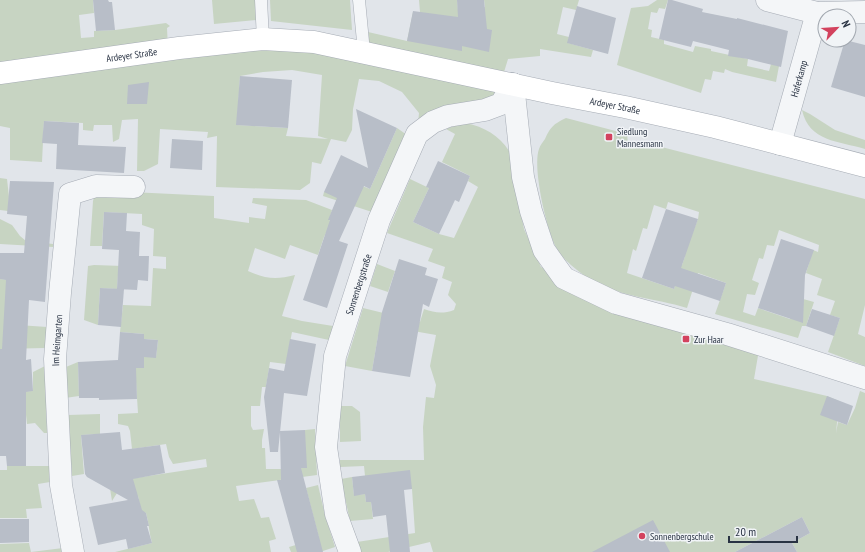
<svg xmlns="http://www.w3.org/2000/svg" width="865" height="552" viewBox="0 0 865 552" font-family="'PT Sans Narrow',sans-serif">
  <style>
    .green { fill: #c7d4c2; fill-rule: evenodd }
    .building { fill: #b8bec8 }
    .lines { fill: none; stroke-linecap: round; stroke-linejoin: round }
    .service-casing { stroke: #a6acb5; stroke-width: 13 }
    .minor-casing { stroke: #a6acb5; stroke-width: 23 }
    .secondary-casing { stroke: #a6acb5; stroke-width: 23 }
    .service { stroke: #f4f6f8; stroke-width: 12 }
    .minor { stroke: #f4f6f8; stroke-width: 22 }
    .secondary { stroke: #fff; stroke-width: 22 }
    .poi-dot { fill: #d3425e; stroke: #f1f4f7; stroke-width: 1.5 }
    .labels { text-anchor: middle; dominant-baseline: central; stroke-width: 3; stroke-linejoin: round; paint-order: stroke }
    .street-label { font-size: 10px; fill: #293343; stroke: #f1f4f7 }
    .poi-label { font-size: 10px; fill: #293343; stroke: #f1f4f7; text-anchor: start }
  </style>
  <rect width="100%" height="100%" fill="#e1e5ea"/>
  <g class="green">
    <path d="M0 0H93L94 13 79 15 81 38 94 37V31L115 30 166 23 170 26 167 28 168 49 221 43 370 53 368 32 407 41 413 12H420L419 0H457L458 10 485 7 484 0H579L576 10 563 7 557 34 569 37 568 43 593 50 591 57 540 49V56L508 59 501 82V104L417 134 419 113 402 92 379 81 359 79 353 109 352 130 346 142 331 139 321 164 312 162 310 183 300 190 216 187 217 136 207 138 208 132 160 129 158 164 144 171H137L138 119 122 120 119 139 113 142 112 125H94L93 131 83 130V123L44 121 42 162 10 160V128L0 126ZM292 70 322 75 318 136 328 139 286 136 288 128 237 125 240 76 263 72Z"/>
    <path d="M212 0H256L257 20 214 24Z"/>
    <path d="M270 0H350L352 30 271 21Z"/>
    <path d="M657 0H668L665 9 659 8 657 13 651 12 648 29 652 30 651 37 664 40V44L693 52 695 46 711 49V51L748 59 747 66 769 71 771 64 779 66 776 82 732 72 725 69 724 73 713 71 711 80 705 79 701 93 617 65 631 8 648 6Z"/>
    <path d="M802 110 810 114 835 130 865 140V149C839 141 809 142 802 110Z"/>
    <path d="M566 118 627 134 628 144 634 146 642 142 865 199V305L858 334 865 337V366L828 352 840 318 830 315 835 301 817 295 822 279 806 273 813 250 818 252 819 245 779 230 774 246 767 245 763 259 759 258 752 280 759 283 755 295 747 294 743 312 755 316 758 308 790 319 796 297 814 302 806 326H802L798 338 715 314 726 283 698 273 687 308C655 298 620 297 591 280 579 272 565 262 557 249 547 232 532 168 539 149 540 145 543 142 545 139 551 126 554 124 566 118ZM668 202 699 212 698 219 685 252V256L682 265 680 266 674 289 627 273 633 249 636 251 643 228 647 229 654 205 666 209Z"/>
    <path d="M466 123C484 127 499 135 509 151L524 229 541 267 564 278 760 344 754 379 827 396 839 401 836 433 838 422 847 425 855 408 860 391 865 393V552H797L792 543 810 533 802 517 735 552H433L430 542 388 552H360L357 542 415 533 412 489 365 476 364 466 340 467V460H424L423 427 426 397 434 398 436 385 430 366 436 335 402 329 400 339 378 336 372 371 345 366 363 308 420 322 424 309C435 313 443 314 454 310L456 304 448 295 452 282 442 278 445 267 428 261 433 249 387 233 410 179 429 188 413 222 439 234 454 238 478 187 468 181 470 176 442 162 455 134 446 129 457 125Z"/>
    <path d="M397 128 407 135 372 212 323 196 324 192 360 185 370 189Z"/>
    <path d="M0 178 7 179 9 197 8 211 0 210Z"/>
    <path d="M110 191 214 196V218L249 223V217L265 219 267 206 252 203 253 198 306 200 332 210 329 220 332 221 324 237 318 255 290 245 285 259 255 248 248 271C266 279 276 280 295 275L282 316 302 321 333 326 329 340 292 332 286 364 270 362 266 387H262L260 406H251V426L253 430 264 429 262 440V448H265L266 469H281L305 430 315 429 317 475 236 486 239 501 254 499 261 518 269 517 276 539 269 541 271 552H115L152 543C149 533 149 523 146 513L141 511 138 496 117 493 112 501 109 482 207 467 206 459 173 464 169 457 166 444 132 449 130 431 128 426 118 424V414L138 413 136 382 131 367 144 368V357H156L158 340 144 339V334L120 332 123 305 151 306 153 268 166 269V257L153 256 154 229 142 225V214L104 212 102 246H90L93 201 94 197Z"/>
    <path d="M0 219 12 225 20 236 26 241 53 244V247L0 244Z"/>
    <path d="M377 264 395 271 388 292 370 286Z"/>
    <path d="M94 265 123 266 124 275H118L117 289 100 288 98 325 84 320 88 266Z"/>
    <path d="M0 279 10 280 4 324 47 327 45 348 0 349Z"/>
    <path d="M78 362 79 396 65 398 66 367Z"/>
    <path d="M45 366 47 433H44L35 423 27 424 26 415H0V393L33 391V372Z"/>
    <path d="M340 406H352L360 412 361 441 340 442Z"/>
    <path d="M100 414V434L81 435 84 474 72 476 68 415Z"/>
    <path d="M7 466H49L50 482 38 484 42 508 26 509 27 518H0V470H7Z"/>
    <path d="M352 477 354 495 365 494 366 502H371L373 519 350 521 341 479Z"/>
    <path d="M318 485 325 515 335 547 320 552H291L289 547 319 538 306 488Z"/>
    <path d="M29 543 31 552 63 548 64 552H0V544Z"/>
  </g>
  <g class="building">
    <path d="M93 0H108L109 2H112L115 30 96 31Z"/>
    <path d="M457 0H484L487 29 492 30 489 52 462 46V51L407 41 413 11 458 17Z"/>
    <path d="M668 0H672L703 9 702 12 737 19V18L788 31 781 67 748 59 728 56 729 50 693 41 691 47 659 39Z"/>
    <path d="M577 6 616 18 608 54 567 43Z"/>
    <path d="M845 40 865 45V97L831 87Z"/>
    <path d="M240 76 292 80 288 128 236 125Z"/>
    <path d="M149 82 147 104H127L128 85Z"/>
    <path d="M356 109 397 128 370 189 364 186 339 241 348 244 327 308 303 300 330 220H328L337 198 324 192 341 155 368 168Z"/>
    <path d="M44 121 79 123 78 145 126 147 124 173 56 169 57 144 42 143Z"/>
    <path d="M172 139 203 141 202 170 170 168Z"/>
    <path d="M438 161 470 176 459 202 455 200 439 234 413 222 429 188 426 187Z"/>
    <path d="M10 181 54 182 45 302 29 300 26 360 31 359 33 391 26 392V466H7L6 456H0V349H2L6 280 0 279V253H24L27 216 7 214Z"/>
    <path d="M666 209 698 219 681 268 726 283 720 301 675 286 674 289 642 278Z"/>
    <path d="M104 212 127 213 126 231 140 232 139 256H149L148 281 138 280 137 290 117 289 119 250 102 249Z"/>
    <path d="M781 239 814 250 805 275 803 323 758 308Z"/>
    <path d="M399 259 427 268 425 275 438 279 429 307 423 304 410 377 372 371 382 312Z"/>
    <path d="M100 288 124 289 121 327 98 325Z"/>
    <path d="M812 309 840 318 834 336 806 326Z"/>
    <path d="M120 332 144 334V339L158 340 156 358 144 357V368H136L137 399 99 400V398H79L78 362 118 360Z"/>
    <path d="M290 339 316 344 307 396 284 393 278 452H270L264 397 269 368 284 371Z"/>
    <path d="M827 396 853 406 847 425 820 415Z"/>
    <path d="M305 430 307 468H301L323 552H297L277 480H281L280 431Z"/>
    <path d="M120 432 122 450 160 445 165 473 133 479 142 510 146 513 149 526H147L152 543 128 549 126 539 98 545 89 507 128 500 87 477 85 474 81 435Z"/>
    <path d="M410 470 412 489 404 490 410 552H390L386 515 373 517 371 502H366L365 494 354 496 352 477Z"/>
    <path d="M802 517 810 533 792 543 797 552H735Z"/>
    <path d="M0 519H29V542L0 543Z"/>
    <path d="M653 520 670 552H592Z"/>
  </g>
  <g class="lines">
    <defs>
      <g id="service">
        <path d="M261 0 263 39"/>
        <path d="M359 0 364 52"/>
      </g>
      <g id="minor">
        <path d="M767 0 817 13 865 12"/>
        <path d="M513 84 523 177 531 211 544 250 564 278 616 303 727 334 865 378"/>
        <path id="s1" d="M780 144 817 13"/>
        <path id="s2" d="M73 552 61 485 55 359 60 293 70 194 96 186 134 187"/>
        <path id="s3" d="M350 552 336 514 326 447 335 356 379 220 417 134 433 122 448 116 485 110 501 104 513 84"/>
      </g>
      <g id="secondary">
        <path id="s4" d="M0 73 179 48 263 39 314 42 552 93 625 107 715 127 865 166"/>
      </g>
    </defs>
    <use href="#service" class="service-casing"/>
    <use href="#minor" class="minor-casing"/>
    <use href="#secondary" class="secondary-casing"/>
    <use href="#service" class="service"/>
    <use href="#minor" class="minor"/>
    <use href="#secondary" class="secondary"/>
  </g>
  <g class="poi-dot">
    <rect x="605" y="133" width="8" height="8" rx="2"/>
    <rect x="682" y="335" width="8" height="8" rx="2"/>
    <circle cx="642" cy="536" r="4"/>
  </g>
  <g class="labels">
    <g class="street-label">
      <text stroke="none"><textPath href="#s4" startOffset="133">Ardeyer Straße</textPath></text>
      <text stroke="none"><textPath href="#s1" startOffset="68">Haferkamp</textPath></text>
      <text stroke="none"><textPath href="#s4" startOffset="624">Ardeyer Straße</textPath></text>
      <text stroke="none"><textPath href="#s3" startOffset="275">Sonnenbergstraße</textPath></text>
      <text stroke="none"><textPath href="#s2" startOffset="213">Im Heimgarten</textPath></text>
    </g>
    <g class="poi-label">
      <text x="617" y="131">Siedlung<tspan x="617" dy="12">Mannesmann</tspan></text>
      <text x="694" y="339">Zur Haar</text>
      <text x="650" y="536">Sonnenbergschule</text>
    </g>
  </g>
  <g transform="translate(837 28) rotate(65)"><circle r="19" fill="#f1f4f7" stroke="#a1a7af"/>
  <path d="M0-3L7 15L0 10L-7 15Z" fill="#d3425e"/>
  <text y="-6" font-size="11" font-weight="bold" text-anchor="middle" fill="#293343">N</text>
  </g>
  <path d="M729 536v6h68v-6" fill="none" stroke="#293343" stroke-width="2"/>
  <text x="735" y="536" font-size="12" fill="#293343" stroke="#f1f4f7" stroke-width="3" paint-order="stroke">20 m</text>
</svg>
